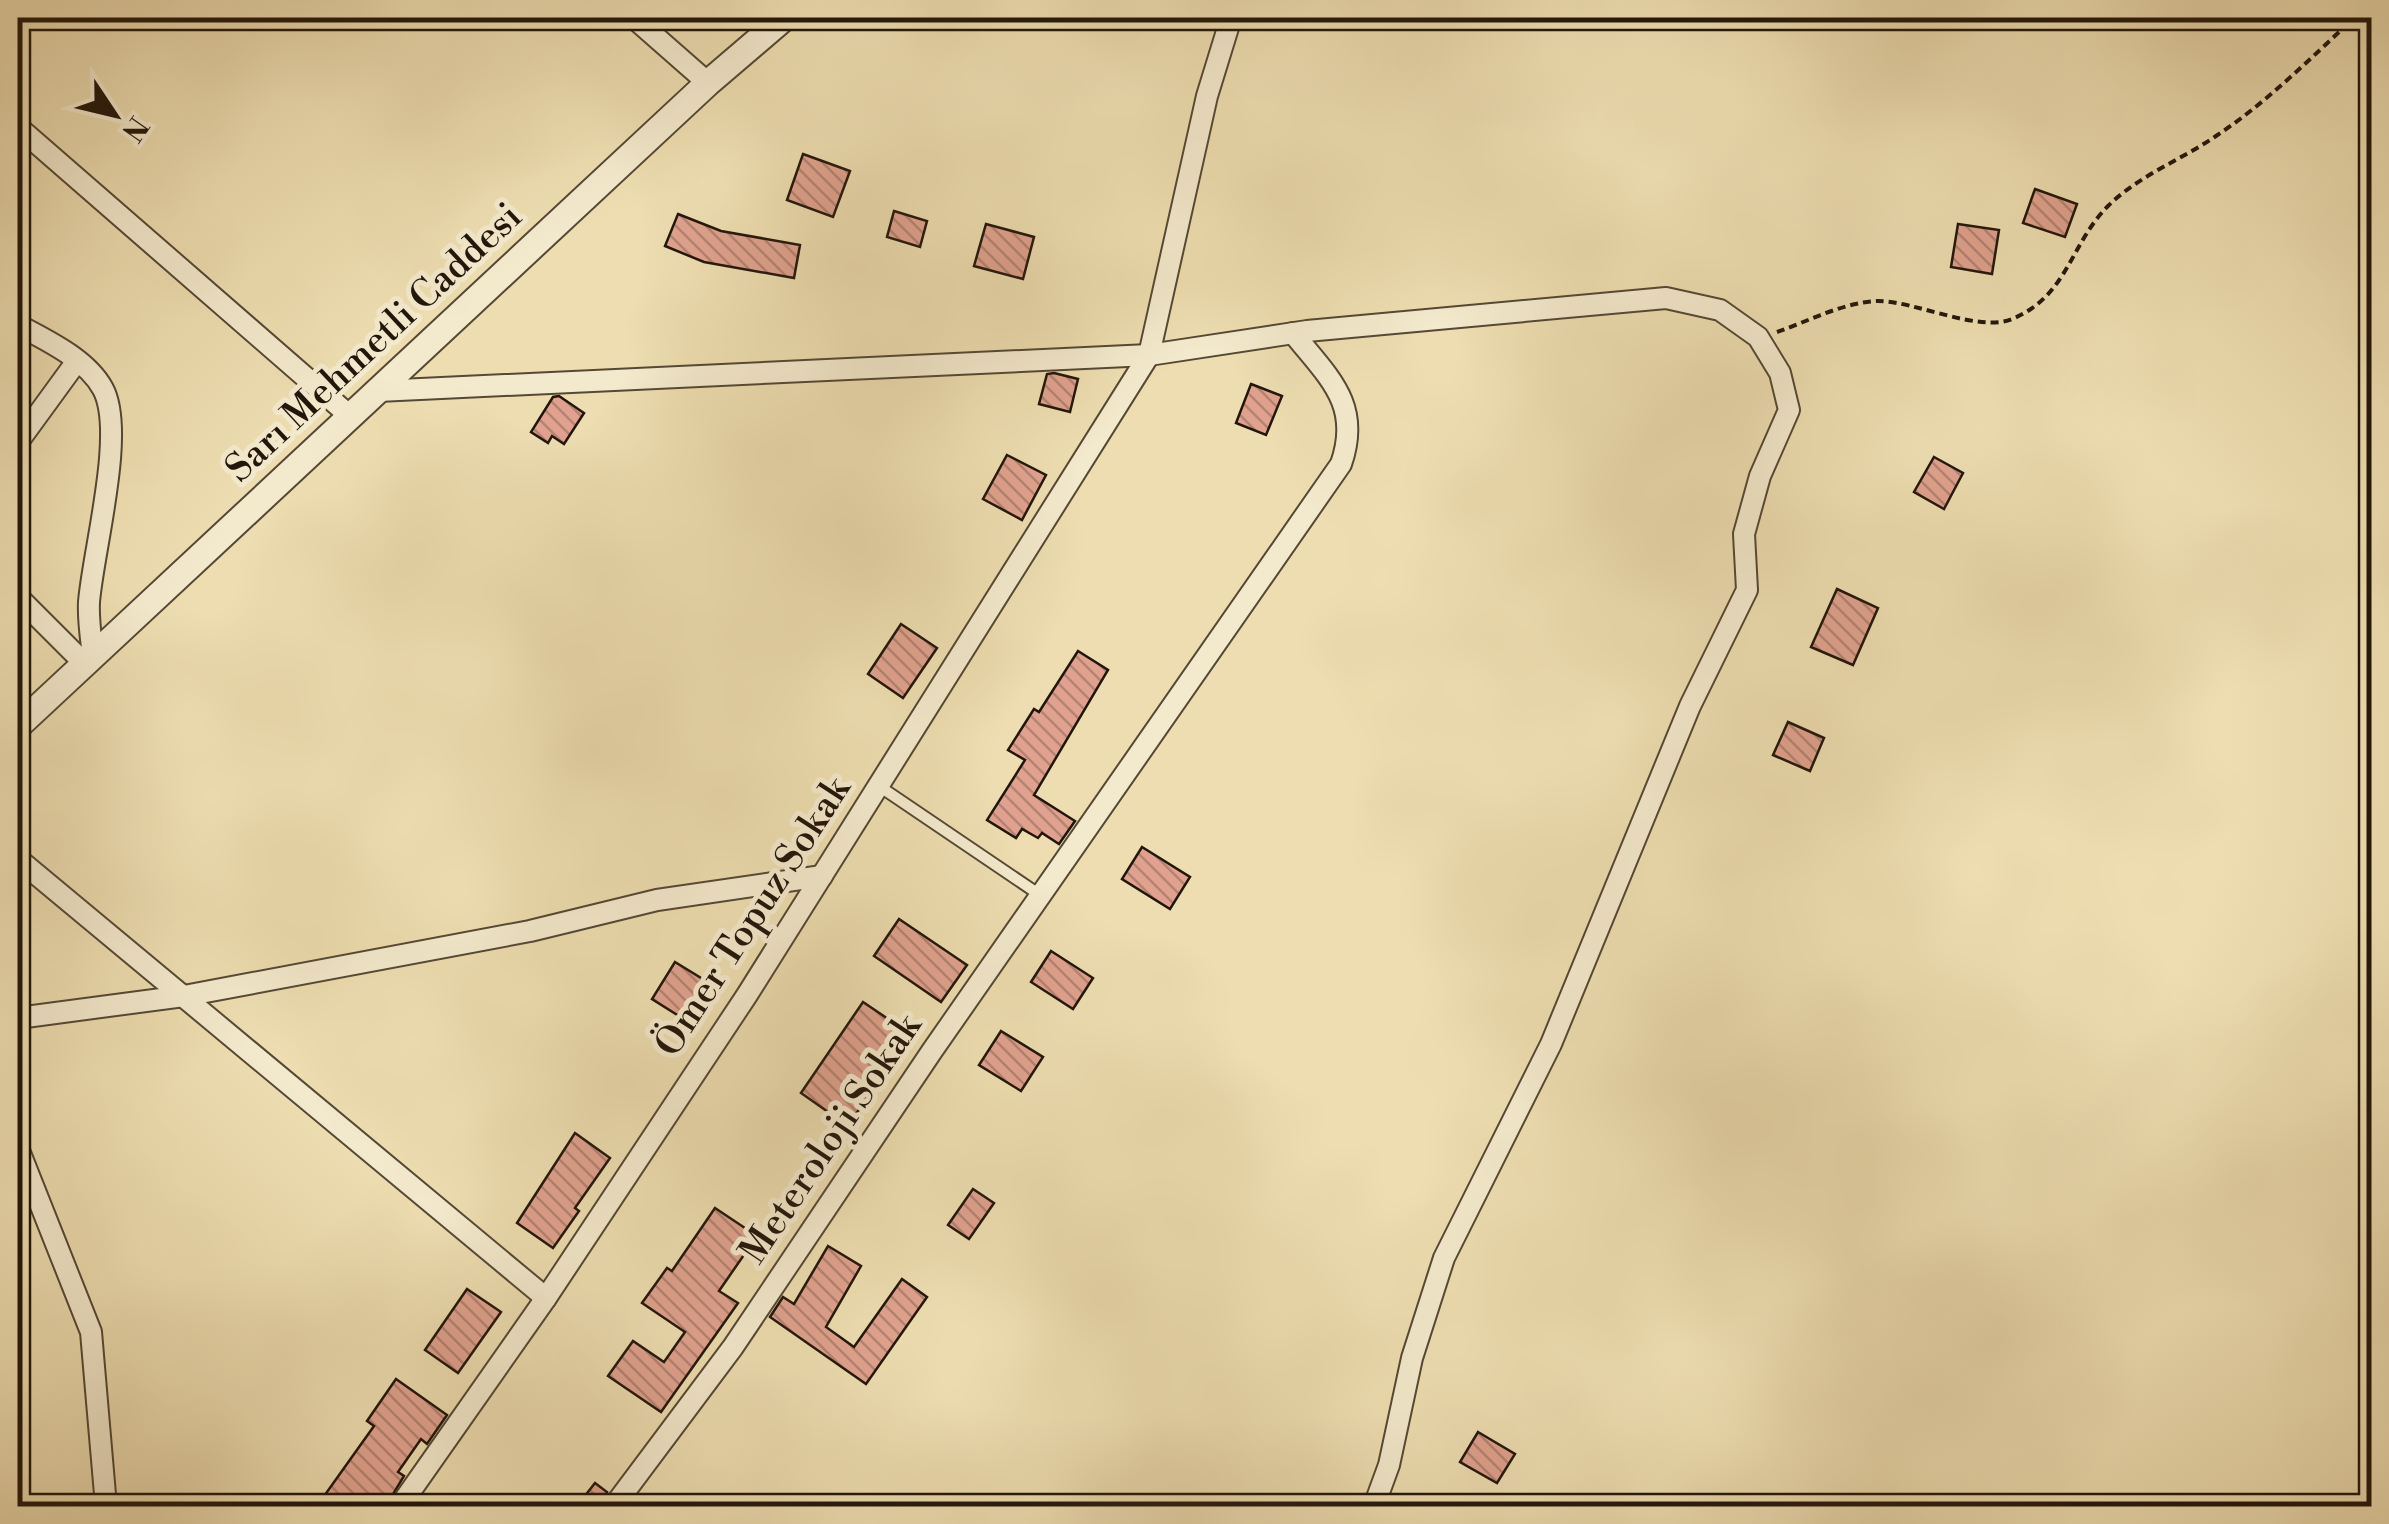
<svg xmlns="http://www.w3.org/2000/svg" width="2389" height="1524" viewBox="0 0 2389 1524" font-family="'Libre Bodoni',serif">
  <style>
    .building { fill: url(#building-back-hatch); stroke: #22160b; stroke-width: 2.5 }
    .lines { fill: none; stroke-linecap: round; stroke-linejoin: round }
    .service-casing { stroke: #554834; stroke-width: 14 }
    .minor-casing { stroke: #554834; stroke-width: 24 }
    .tertiary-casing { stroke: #554834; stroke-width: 29 }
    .path { stroke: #22160b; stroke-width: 4; stroke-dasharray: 8 5; stroke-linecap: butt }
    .service { stroke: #f3e9cc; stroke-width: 10 }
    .minor { stroke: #f3e9cc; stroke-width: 20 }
    .tertiary { stroke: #f3e9cc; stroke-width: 25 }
    .labels { text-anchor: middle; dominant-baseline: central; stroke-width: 10; stroke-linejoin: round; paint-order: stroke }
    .street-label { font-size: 38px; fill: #22160b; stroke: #f3e9cc }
  </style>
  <defs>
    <pattern id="building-back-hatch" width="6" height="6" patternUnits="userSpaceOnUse" patternTransform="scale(2.5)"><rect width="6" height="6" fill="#e0a28e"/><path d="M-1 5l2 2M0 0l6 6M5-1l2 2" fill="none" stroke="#b58372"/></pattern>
  </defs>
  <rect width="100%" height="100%" fill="#edddb0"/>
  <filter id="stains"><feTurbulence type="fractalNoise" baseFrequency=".002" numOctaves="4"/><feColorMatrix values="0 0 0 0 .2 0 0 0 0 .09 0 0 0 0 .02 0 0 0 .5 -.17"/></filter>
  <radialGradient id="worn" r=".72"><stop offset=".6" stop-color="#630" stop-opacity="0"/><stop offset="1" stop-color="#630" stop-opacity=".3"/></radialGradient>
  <g class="building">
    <path d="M803 154 850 171 833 217 787 200Z"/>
    <path d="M2035 189 2077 204 2065 237 2023 223Z"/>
    <path d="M894 211 927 221 920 247 887 237Z"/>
    <path d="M678 214 721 231 800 245 794 278 704 262 665 246Z"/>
    <path d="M986 224 1034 237 1023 279 974 266Z"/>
    <path d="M1958 224 1999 230 1992 274 1951 267Z"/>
    <path d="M1054 373 1078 379 1070 412 1039 404 1047 374Z"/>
    <path d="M1251 384 1282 396 1266 435 1236 423Z"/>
    <path d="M559 396 584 413 564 444 552 436 548 443 531 432 553 397Z"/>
    <path d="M1007 455 1046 475 1022 520 983 499Z"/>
    <path d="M1934 457 1963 473 1944 509 1914 492Z"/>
    <path d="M1837 589 1878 608 1853 665 1811 647Z"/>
    <path d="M901 624 937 648 903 698 868 674Z"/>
    <path d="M1078 651 1108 670 1034 795 1075 821 1059 844 1042 833 1038 838 1022 829 1016 838 987 820 1025 760 1008 750 1034 709 1039 712Z"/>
    <path d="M1788 722 1824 738 1810 771 1773 755Z"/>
    <path d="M1142 847 1190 877 1170 909 1122 879Z"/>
    <path d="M899 919 967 965 941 1002 874 956Z"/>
    <path d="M1051 951 1093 978 1073 1009 1031 982Z"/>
    <path d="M675 962 714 986 690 1023 652 999Z"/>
    <path d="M863 1002 900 1027 860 1086 870 1093 848 1126 801 1093Z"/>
    <path d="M1001 1031 1043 1057 1021 1091 979 1065Z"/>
    <path d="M575 1133 610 1158 575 1208 579 1211 553 1248 517 1223Z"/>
    <path d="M973 1189 994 1203 969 1239 948 1225Z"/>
    <path d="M715 1208 757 1236 719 1291 738 1303 661 1412 608 1376 633 1341 664 1362 685 1332 642 1303 667 1268 672 1271Z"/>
    <path d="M828 1246 861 1266 826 1327 854 1347 902 1279 927 1297 866 1384 770 1317 783 1297 794 1304Z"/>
    <path d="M467 1289 501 1312 458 1373 425 1350Z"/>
    <path d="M396 1379 447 1415 427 1444 421 1439 398 1472 404 1476 386 1506H317L374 1426 367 1421Z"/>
    <path d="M1478 1432 1515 1454 1497 1483 1460 1462Z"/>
    <path d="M595 1483 607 1492 600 1506H577Z"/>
  </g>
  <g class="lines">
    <defs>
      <path id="service" d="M879 786 1040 895"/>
      <g id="minor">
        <path d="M634 18 708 83"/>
        <path d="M18 127 350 416"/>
        <path d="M18 325C46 340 87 359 103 389 126 432 93 551 89 602 88 620 91 638 93 656"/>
        <path d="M378 391 1149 355 1307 331 1666 298 1720 310 1758 337 1780 373 1789 410 1760 476 1744 534 1747 590 1690 706 1551 1044 1444 1258 1412 1358 1389 1465 1374 1506"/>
        <path d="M18 442 77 361"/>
        <path d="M18 597 85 664"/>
        <path d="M18 859 546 1298"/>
        <path d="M18 1018 184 996 530 931 657 900 822 876"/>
        <path d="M18 1148 91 1332 106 1506"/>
        <path d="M400 1506 546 1298 747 995 1149 355 1207 96 1231 18"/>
        <path d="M614 1506 733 1347 932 1051 1341 464C1362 404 1328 377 1293 333"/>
      </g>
      <path id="tertiary" d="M18 726 708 83 784 18"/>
    </defs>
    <use href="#service" class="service-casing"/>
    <use href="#minor" class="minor-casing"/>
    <use href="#tertiary" class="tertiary-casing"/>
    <path class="path" d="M1777 332C1809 321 1844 302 1878 301 1915 301 1979 333 2012 319 2068 296 2070 244 2108 206 2138 176 2181 160 2216 136 2266 103 2311 58 2354 18"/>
    <use href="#service" class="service"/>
    <use href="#minor" class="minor"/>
    <use href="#tertiary" class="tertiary"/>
  </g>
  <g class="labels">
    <g class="street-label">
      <text transform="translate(374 343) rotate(-43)">Sarı Mehmetli Caddesi</text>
      <text transform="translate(753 917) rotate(-57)">Ömer Topuz Sokak</text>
      <text transform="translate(831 1139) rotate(-56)">Meteroloji Sokak</text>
    </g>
  </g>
  <rect width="2389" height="1524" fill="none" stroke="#edddb0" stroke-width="60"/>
  <rect x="20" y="20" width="2349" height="1484" fill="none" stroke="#22160b" stroke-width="5"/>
  <rect x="30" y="30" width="2329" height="1464" fill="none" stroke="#22160b" stroke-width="2.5"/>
  <g transform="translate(115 115) rotate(125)" stroke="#f3e9cc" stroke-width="8" paint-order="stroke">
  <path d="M0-8L18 38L0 25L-18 38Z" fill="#22160b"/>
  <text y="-15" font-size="28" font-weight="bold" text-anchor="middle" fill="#22160b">N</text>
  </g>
  <rect width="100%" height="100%" filter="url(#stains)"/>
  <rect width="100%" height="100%" fill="url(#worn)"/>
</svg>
